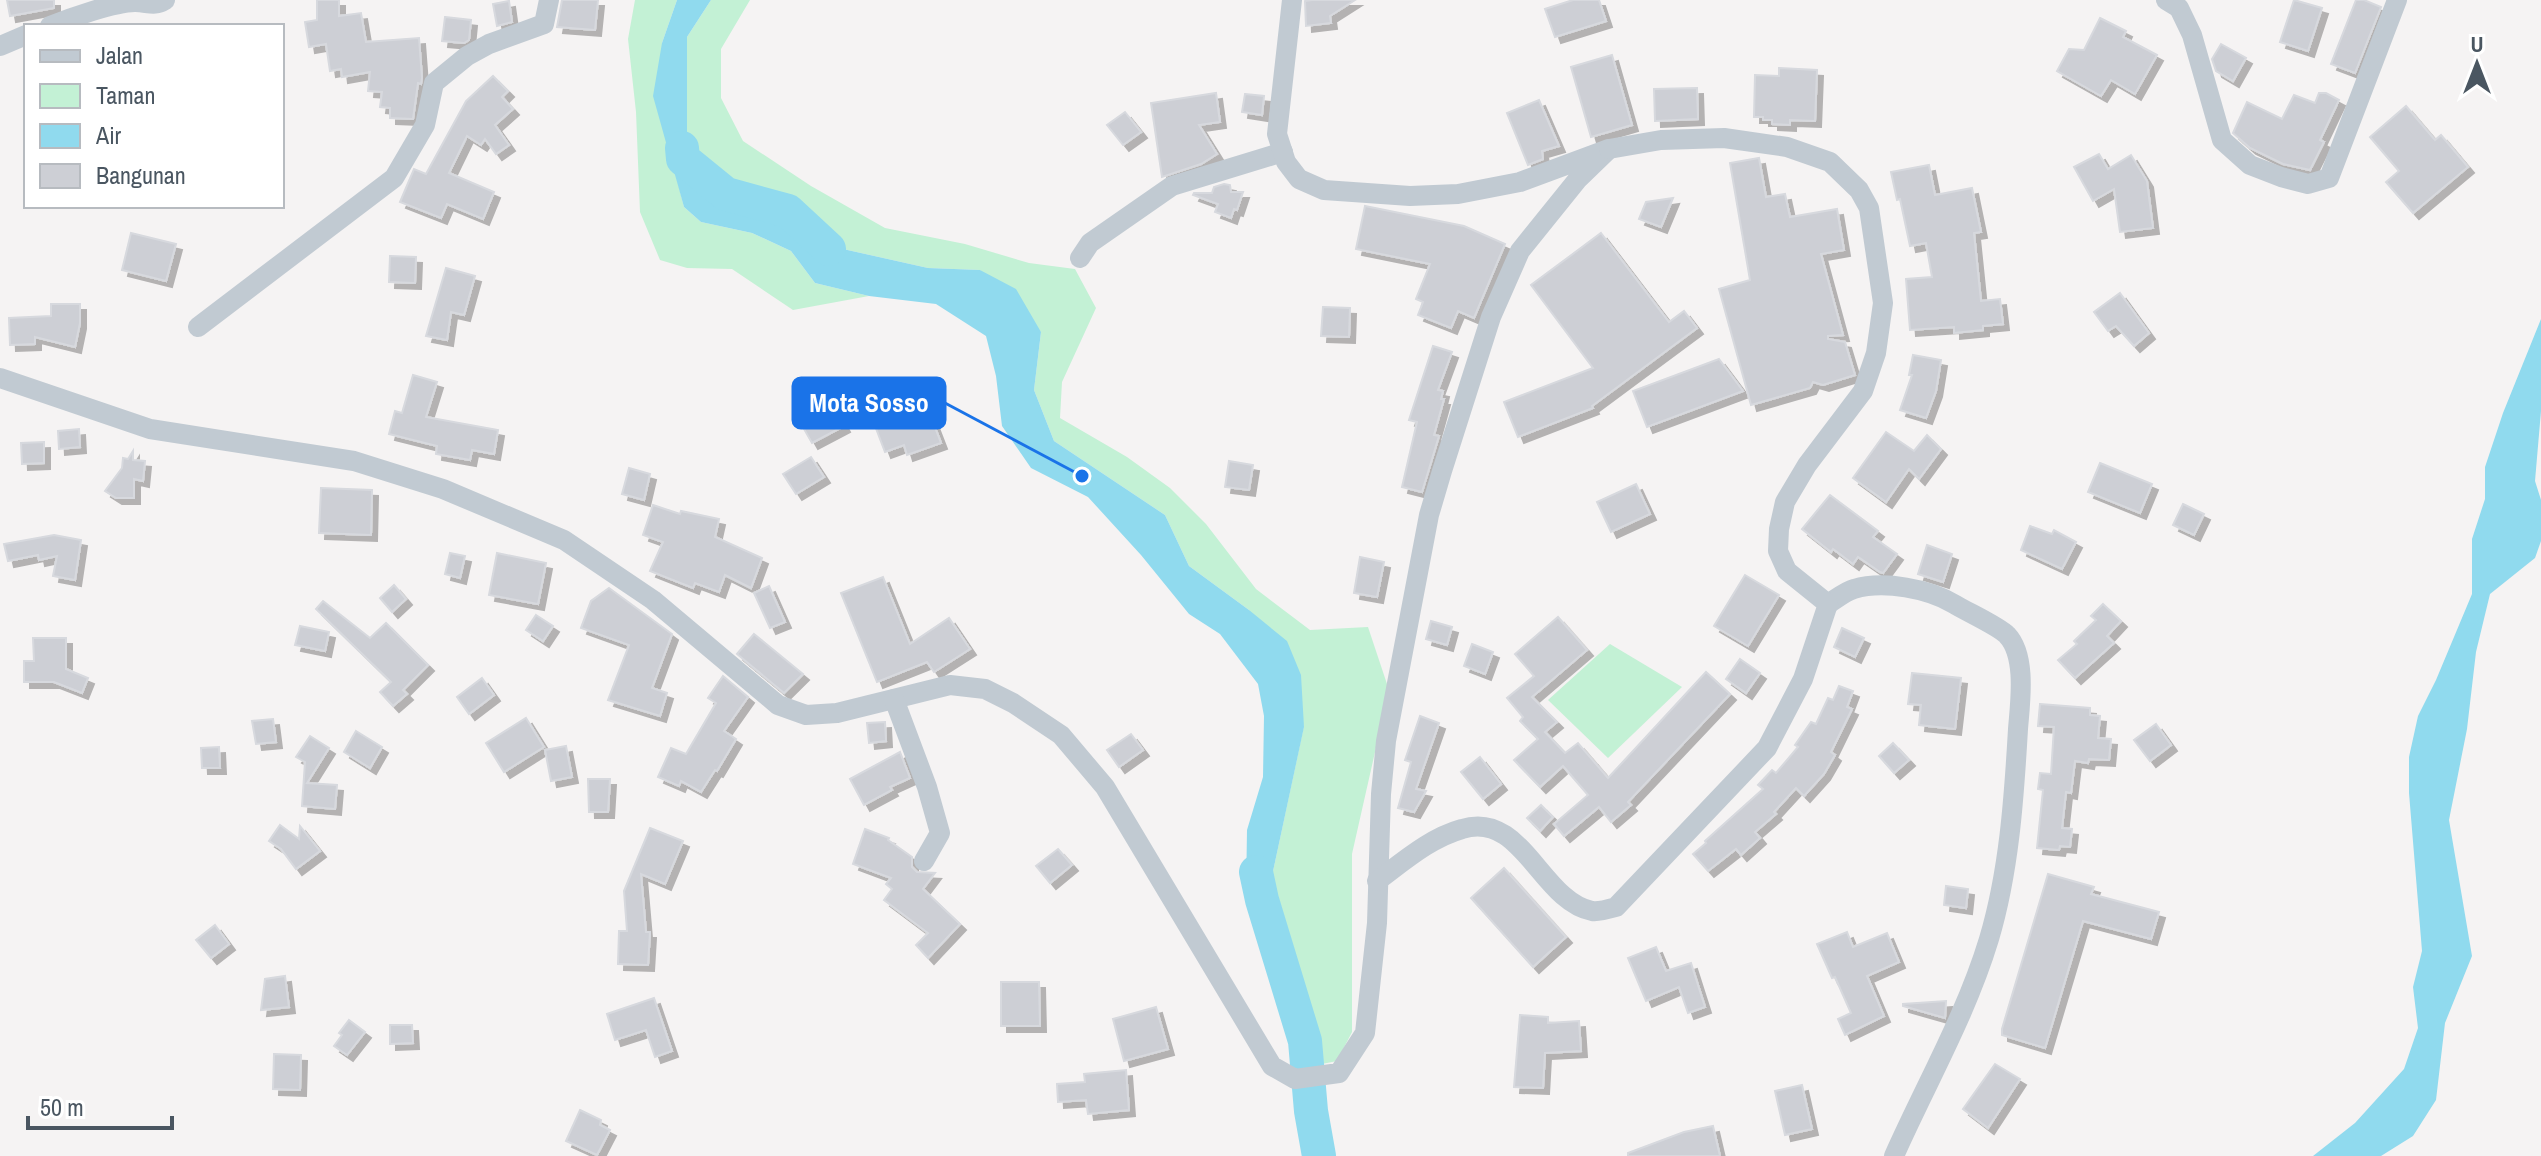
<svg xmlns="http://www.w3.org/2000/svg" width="2541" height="1156" viewBox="0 0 2541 1156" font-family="'Archivo Narrow',sans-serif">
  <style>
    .green { fill: #c3f1d5 }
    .water { fill: #90daee }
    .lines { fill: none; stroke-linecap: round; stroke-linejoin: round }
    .river { stroke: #90daee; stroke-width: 34 }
    .building { fill: #cdcfd5; stroke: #d7d9de; stroke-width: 2; filter: url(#shadow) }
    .street { stroke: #c1cad2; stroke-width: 20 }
    .leader { fill: none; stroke: #1a73e8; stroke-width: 3 }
    .callout-dot { fill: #1a73e8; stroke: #fff; stroke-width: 3 }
    .callout { fill: #1a73e8; stroke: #1a73e8; stroke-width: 3 }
    .callout-label { font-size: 26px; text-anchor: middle; font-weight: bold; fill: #fff }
  </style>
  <defs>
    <filter id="shadow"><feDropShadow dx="6" dy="6" stdDeviation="0" flood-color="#0004"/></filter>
  </defs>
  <rect width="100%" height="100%" fill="#f5f3f3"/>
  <g class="green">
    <path d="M635 0H677L662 43 672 160 684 207 701 222 752 233 791 251 815 283 869 296 793 310 732 269 687 268 660 260 640 212 636 112 628 39Z"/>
    <path d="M711 0H750L721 49V98L743 141 811 186 885 228 965 244 1029 263 1075 269 1096 308 1062 382 1060 418 1127 457 1170 488 1206 524 1256 589 1310 630 1368 627 1389 690 1352 854V1032L1337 1061 1317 1065 1306 989 1272 876 1304 726 1249 610 1189 566 1165 515 1054 441 1034 390 1041 332 980 270 928 268 843 249 810 219 753 211 715 194 687 135V37Z"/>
    <path d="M1610 644 1682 687 1608 758 1548 700Z"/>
  </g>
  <g class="water">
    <path d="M677 0H711L687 37V135L715 194 753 211 810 219 843 249 928 268 980 270 1016 289 1041 332 1034 390 1054 441 1165 515 1189 566 1249 610 1287 641 1301 675 1304 727 1272 876 1263 942 1246 895 1247 830 1263 777 1264 716 1258 684 1220 634 1189 614 1141 555 1088 497 1031 468 1002 426 996 376 986 336 936 304 869 296 815 283 791 251 752 233 701 222 684 207 653 96 662 43Z"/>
    <path d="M2541 319V411L2535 481 2541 500V541L2535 558 2490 594 2476 652 2467 729 2449 820 2472 956 2445 1023 2436 1100 2413 1136 2381 1156H2313L2355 1123 2404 1069 2418 1028 2413 987 2422 951 2409 793V757L2418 716 2436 680 2472 594V539L2485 499V467L2503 413Z"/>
  </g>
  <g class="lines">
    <g class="river">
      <path d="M682 148 683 159 726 194 788 211 829 249"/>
      <path d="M1256 872 1262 900 1305 1041 1311 1111 1319 1156"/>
    </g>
  </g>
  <g class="building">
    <path d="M7 0H54V8L10 16Z"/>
    <path d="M317 0H339V16L361 13 366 42 419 38 422 78 421 84 418 83 413 119 390 118V108L380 107 382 92 368 91 370 72 342 77 341 69 330 71 326 44 309 47 305 22 317 20Z"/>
    <path d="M562 0H598L595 30 557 27Z"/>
    <path d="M1312 0H1355L1330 16 1331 23 1306 26 1305 1Z"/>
    <path d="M1573 0H1599L1606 21 1555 37 1545 9Z"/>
    <path d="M2294 0 2322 8 2308 51 2280 42Z"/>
    <path d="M2356 0H2364L2381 7 2355 73 2331 64Z"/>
    <path d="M509 1 512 22 497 26 493 4Z"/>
    <path d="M445 17 471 20 469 40 464 43 442 41Z"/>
    <path d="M2100 18 2126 31 2123 37 2157 55 2135 94 2111 80 2101 96 2057 71 2069 49 2084 50Z"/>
    <path d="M2221 44 2246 58 2233 81 2216 71 2212 59Z"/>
    <path d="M1612 55 1632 125 1591 137 1571 67Z"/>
    <path d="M1779 68 1817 70 1815 121 1790 120V125L1772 124V120H1763V117H1754L1755 75 1779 76Z"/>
    <path d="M493 76 508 91 502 97 513 109 495 125 509 145 496 154 485 139 481 145 467 136 449 173 494 192 483 219 447 204 441 218 400 202 414 169 426 174 466 101Z"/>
    <path d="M1697 88 1698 119 1655 121 1654 89Z"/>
    <path d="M1216 93 1220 122 1199 125 1217 154 1201 164 1162 177 1151 103Z"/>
    <path d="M2319 93H2326L2339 100 2320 140 2324 142 2310 170 2283 164 2250 148 2233 133 2247 102 2282 119 2294 95 2315 103Z"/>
    <path d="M1245 94 1264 96 1262 115 1242 112Z"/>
    <path d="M1539 100 1559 146 1542 151 1543 159 1528 165 1507 113Z"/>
    <path d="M2406 106 2435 140 2441 135 2468 167 2413 213 2386 182 2399 171 2370 137Z"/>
    <path d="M1125 112 1141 132 1123 145 1107 125Z"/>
    <path d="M2099 154 2108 169 2131 155 2147 181 2153 228 2120 232 2114 189 2093 201 2074 167Z"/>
    <path d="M1759 158 1766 197 1785 194 1790 217 1837 209 1844 250 1821 254 1843 335 1828 336V339L1845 342 1855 375 1823 385 1813 382 1810 388 1751 405 1719 289 1750 280 1730 163Z"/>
    <path d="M1929 165 1935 195 1972 188 1981 232 1974 233 1981 301 2000 299 2003 324 1983 326V330L1954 333V327L1910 330 1906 279 1932 277 1926 243 1910 246 1900 199 1897 200 1891 172Z"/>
    <path d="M1224 184 1230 185 1231 192H1243L1237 210 1234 209 1231 218 1215 212 1218 204 1193 195 1194 193H1212L1214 187Z"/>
    <path d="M1673 198 1661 227 1639 219 1646 202Z"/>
    <path d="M1365 206 1464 226 1505 244 1474 318 1458 311 1451 328 1418 315 1423 302 1416 299 1430 264 1356 249Z"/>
    <path d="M131 233 176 244 166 281 122 270Z"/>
    <path d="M1601 233 1669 322 1684 311 1697 328 1592 406 1593 408 1518 437 1504 402 1593 368 1531 285Z"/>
    <path d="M390 256 416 257 415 283 389 282Z"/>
    <path d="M446 268 475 276 464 315 451 312 447 340 426 336Z"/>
    <path d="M2120 293 2149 333 2134 346 2116 326 2108 331 2094 312Z"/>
    <path d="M51 304H80V323L75 347 35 337V344L10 345 9 318 51 316Z"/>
    <path d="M1323 307 1350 308 1349 337 1321 336Z"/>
    <path d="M1433 346 1452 352 1438 390 1443 391 1441 399H1444L1434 435 1439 436 1422 492 1402 487 1417 422 1409 420Z"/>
    <path d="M1913 355 1941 360 1936 391 1926 418 1900 410 1912 375H1909Z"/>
    <path d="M1719 359 1743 391 1647 427 1633 391Z"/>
    <path d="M413 375 437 382 426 417 498 430 494 454 472 450 470 460 436 454 437 446 389 434 395 411 402 413Z"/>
    <path d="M828 397 844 426 812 443 796 415Z"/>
    <path d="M926 404 941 443 907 455 904 445 885 452 874 423Z"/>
    <path d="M79 429 80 447 59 449 58 431Z"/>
    <path d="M1886 432 1914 451 1927 435 1941 449 1919 479 1909 469 1886 502 1853 478Z"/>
    <path d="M44 442V463L22 464 21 443Z"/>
    <path d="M133 451V460L145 461 143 481 134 479V498H116L105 491 122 468 123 458 128 459Z"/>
    <path d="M811 457 824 477 796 494 783 474Z"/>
    <path d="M1229 461 1253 465 1249 490 1225 487Z"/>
    <path d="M2100 463 2152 484 2140 513 2088 492Z"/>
    <path d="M629 468 650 474 644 500 622 494Z"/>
    <path d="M1636 484 1650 514 1611 532 1597 502Z"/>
    <path d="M321 488 372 490 371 535 319 533Z"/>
    <path d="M1830 495 1878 531 1873 537 1897 554 1883 573 1880 572 1858 557 1853 564 1833 549 1831 552 1802 529Z"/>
    <path d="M2183 504 2204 514 2194 535 2173 525Z"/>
    <path d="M653 505 680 514 681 511 719 519 715 537 762 558 751 588 725 575 719 592 695 583 693 588 650 571 663 542 643 535Z"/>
    <path d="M2030 526 2052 534 2054 530 2076 542 2062 569 2021 550Z"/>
    <path d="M54 535 81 540 75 580 53 576 57 556 39 560 38 555 8 561 4 544Z"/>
    <path d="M1927 545 1952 554 1943 582 1918 574Z"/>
    <path d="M450 553 465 556 460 578 445 574Z"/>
    <path d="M497 553 546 563 538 604 489 595Z"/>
    <path d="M1360 557 1384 562 1377 597 1354 593Z"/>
    <path d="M1745 575 1779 595 1748 646 1714 626Z"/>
    <path d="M883 577 910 644 949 618 970 649 934 672 927 662 877 682 841 593Z"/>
    <path d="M394 585 406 599 392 612 380 598Z"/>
    <path d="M769 586 785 622 770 628 754 593Z"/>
    <path d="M609 588 672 634 652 688 667 693 660 716 608 700 629 645 581 628 591 601Z"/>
    <path d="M323 601 370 638 386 623 428 665 403 690 407 694 393 706 380 692 391 682 316 609Z"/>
    <path d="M2103 604 2121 621 2107 636 2114 643 2075 678 2058 660 2077 644 2074 641 2096 620 2091 616Z"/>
    <path d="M536 615 553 626 543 641 526 630Z"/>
    <path d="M1558 617 1587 650 1532 697 1557 722 1545 732 1565 753 1578 743 1608 778 1706 672 1730 694 1628 802 1631 805 1611 822 1599 807 1564 836 1554 824 1588 795 1563 766 1540 787 1514 760 1538 739 1520 721 1523 717 1507 698 1534 676 1515 654Z"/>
    <path d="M1431 621 1452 627 1447 645 1426 639Z"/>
    <path d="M300 626 329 632 325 651 295 645Z"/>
    <path d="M1842 628 1864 638 1855 657 1834 647Z"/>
    <path d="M754 634 803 674 784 693 737 654Z"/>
    <path d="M33 638H66V669L88 678 82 693 54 682H24V661H34Z"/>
    <path d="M1472 644 1493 652 1485 674 1464 666Z"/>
    <path d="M1740 659 1760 673 1746 693 1726 679Z"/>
    <path d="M1912 673 1961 678 1955 729 1919 725 1921 705 1908 704Z"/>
    <path d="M723 676 748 697 724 731 736 739 717 771 715 770 701 792 681 781 679 786 658 777 671 748 686 754 716 703 708 698Z"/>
    <path d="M482 678 494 695 469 714 457 697Z"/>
    <path d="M1839 686 1853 691 1847 707 1852 709 1831 752 1835 755 1824 774 1804 796 1796 788 1774 812 1776 814 1755 832 1760 838 1741 855 1736 849 1708 871 1693 854 1706 843 1705 841 1763 789 1758 785 1772 770 1776 773 1798 747 1795 745 1811 722 1816 724 1828 698 1833 700Z"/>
    <path d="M2040 704 2090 708V715L2100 716 2098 738 2111 739 2109 760 2089 759 2088 763 2075 761 2071 793 2066 792 2062 828 2072 829 2070 847 2060 846 2059 850 2037 848 2043 790 2038 789 2040 773 2051 774 2054 727 2038 726Z"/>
    <path d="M1420 716 1439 723 1416 789 1426 791 1414 812 1398 808 1411 762 1405 760Z"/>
    <path d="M526 718 544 747 504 772 486 743Z"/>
    <path d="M273 719 276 742 256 744 252 721Z"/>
    <path d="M885 722 886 741 869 743 867 723Z"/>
    <path d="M2156 724 2171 745 2150 761 2134 740Z"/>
    <path d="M356 731 382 747 370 768 344 752Z"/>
    <path d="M1131 734 1143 750 1119 767 1107 750Z"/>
    <path d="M310 736 329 748 307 783 337 785 335 809 302 806 305 762 296 757Z"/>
    <path d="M1893 743 1909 760 1894 773 1879 756Z"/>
    <path d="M566 746 572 777 551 781 545 750Z"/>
    <path d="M219 747 220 768H202L201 748Z"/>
    <path d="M900 752 910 778 890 787 892 790 864 805 850 779Z"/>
    <path d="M1480 757 1501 784 1483 799 1461 772Z"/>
    <path d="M588 779H610L608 812H589Z"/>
    <path d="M1541 805 1553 817 1540 831 1527 818Z"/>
    <path d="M280 825 299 839 300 826 320 851 296 869 281 849 269 841Z"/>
    <path d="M650 828 683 841 665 884 641 874 646 932H650L648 965 618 964 619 931H627L624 891Z"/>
    <path d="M865 829 889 838 888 840 912 857V867L917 872 935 873 923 889 960 924 928 958 916 945 928 933 884 900 892 889 886 884 891 878 853 864Z"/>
    <path d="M1058 849 1072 865 1050 883 1036 866Z"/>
    <path d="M1504 868 1566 937 1533 967 1471 898Z"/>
    <path d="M2048 874 2094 887 2091 894 2159 912 2151 939 2083 921 2045 1048 2002 1035V1029Z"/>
    <path d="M1946 886 1968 889 1966 908 1944 905Z"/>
    <path d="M215 925 229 944 211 958 196 940Z"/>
    <path d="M1847 932 1853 947 1887 933 1899 962 1867 976 1884 1016 1845 1035 1838 1019 1851 1013 1835 977 1832 978 1817 944Z"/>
    <path d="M1656 947 1666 971 1691 963 1705 1007 1688 1013 1679 987 1646 1001 1628 958Z"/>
    <path d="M285 976 289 1007 261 1010 265 979Z"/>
    <path d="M1001 982H1039L1040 1026H1001Z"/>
    <path d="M654 998 672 1051 655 1057 646 1030 615 1040 607 1014Z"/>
    <path d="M1946 1001 1945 1018 1903 1006V1004Z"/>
    <path d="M1156 1007 1168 1049 1124 1061 1113 1019Z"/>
    <path d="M1520 1015 1548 1017V1023L1579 1021 1581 1051 1545 1053 1543 1088 1514 1087Z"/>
    <path d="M349 1020 365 1032 347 1055 334 1046 342 1035 339 1033Z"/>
    <path d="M390 1025H412L413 1043 390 1044Z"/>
    <path d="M274 1054 301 1055 300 1090 273 1089Z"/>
    <path d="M1995 1064 2020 1079 1988 1128 1963 1109Z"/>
    <path d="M1126 1070 1129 1110 1088 1114 1086 1100 1058 1102 1057 1084 1085 1082 1084 1074Z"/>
    <path d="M1802 1085 1812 1129 1785 1135 1775 1091Z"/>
    <path d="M580 1110 601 1120 600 1125 610 1130 597 1155 566 1141Z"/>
    <path d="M1713 1126 1720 1156H1628V1153L1684 1132Z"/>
  </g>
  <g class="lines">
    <g class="street">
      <path d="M2166 0 2179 8 2192 35 2222 140 2250 165 2281 177 2308 184 2329 178 2397 0"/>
      <path d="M50 26C70 18 115 2 135 2 148 2 154 7 165 0"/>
      <path d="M0 46 26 35"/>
      <path d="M1080 258 1090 243 1172 186 1283 152"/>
      <path d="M198 327 394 178 425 125 434 83 467 56 489 44 544 24 549 0"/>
      <path d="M0 378 150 429 354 461 443 489 564 540 653 600 778 705 806 715 837 713 950 685 985 689 1013 703 1061 735 1105 787 1272 1066 1295 1079 1339 1073 1365 1033 1377 923 1381 794 1386 741 1429 515 1442 471 1491 317 1520 251 1578 179 1609 149 1520 182 1458 194 1410 196 1324 190 1299 179 1286 162 1277 134 1292 0"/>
      <path d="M1828 604C1836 599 1846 591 1854 589 1884 580 1929 589 1954 604 1967 612 1998 626 2007 635 2027 656 2020 703 2018 729 2014 799 2009 872 1989 939 1966 1015 1926 1084 1894 1156"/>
      <path d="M894 699 927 787 940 833 924 861"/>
      <path d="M1377 881C1404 861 1430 838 1462 829 1522 810 1541 901 1592 911 1599 912 1609 909 1616 907L1767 748 1803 679 1828 604 1787 571 1778 551 1779 529 1785 502 1807 465 1863 391 1876 353 1883 303 1869 208 1859 190 1830 162 1787 147 1724 138 1661 140 1609 149"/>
    </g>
  </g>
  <path class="leader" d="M1082 476L945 403"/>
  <circle class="callout-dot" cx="1082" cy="476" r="8"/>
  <rect class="callout" x="793" y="378" width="152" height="50" rx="8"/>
  <g class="callout-label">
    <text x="869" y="412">Mota Sosso</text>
  </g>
  <rect x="24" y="24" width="260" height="184" fill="#ffffff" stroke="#b7bbc0" stroke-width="2"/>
  <rect x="40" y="50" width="40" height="12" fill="#c1cad2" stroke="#b7bbc0" stroke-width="2"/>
  <text x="96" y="64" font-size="24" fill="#4a5661">Jalan</text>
  <rect x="40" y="84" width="40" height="24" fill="#c3f1d5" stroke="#b7bbc0" stroke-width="2"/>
  <text x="96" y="104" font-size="24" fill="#4a5661">Taman</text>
  <rect x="40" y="124" width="40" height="24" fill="#90daee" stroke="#b7bbc0" stroke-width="2"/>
  <text x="96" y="144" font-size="24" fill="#4a5661">Air</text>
  <rect x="40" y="164" width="40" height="24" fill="#cdcfd5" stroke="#b7bbc0" stroke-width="2"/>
  <text x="96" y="184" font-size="24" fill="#4a5661">Bangunan</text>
  <g transform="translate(2477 64)" stroke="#ffffff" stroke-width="6" paint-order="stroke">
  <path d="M0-6L14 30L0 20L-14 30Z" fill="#4a5661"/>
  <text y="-12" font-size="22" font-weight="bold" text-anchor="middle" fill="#4a5661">U</text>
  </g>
  <path d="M28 1116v12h144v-12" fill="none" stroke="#4a5661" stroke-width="4"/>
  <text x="40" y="1116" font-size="24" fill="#4a5661" stroke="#ffffff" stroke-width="6" paint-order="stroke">50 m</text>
</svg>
